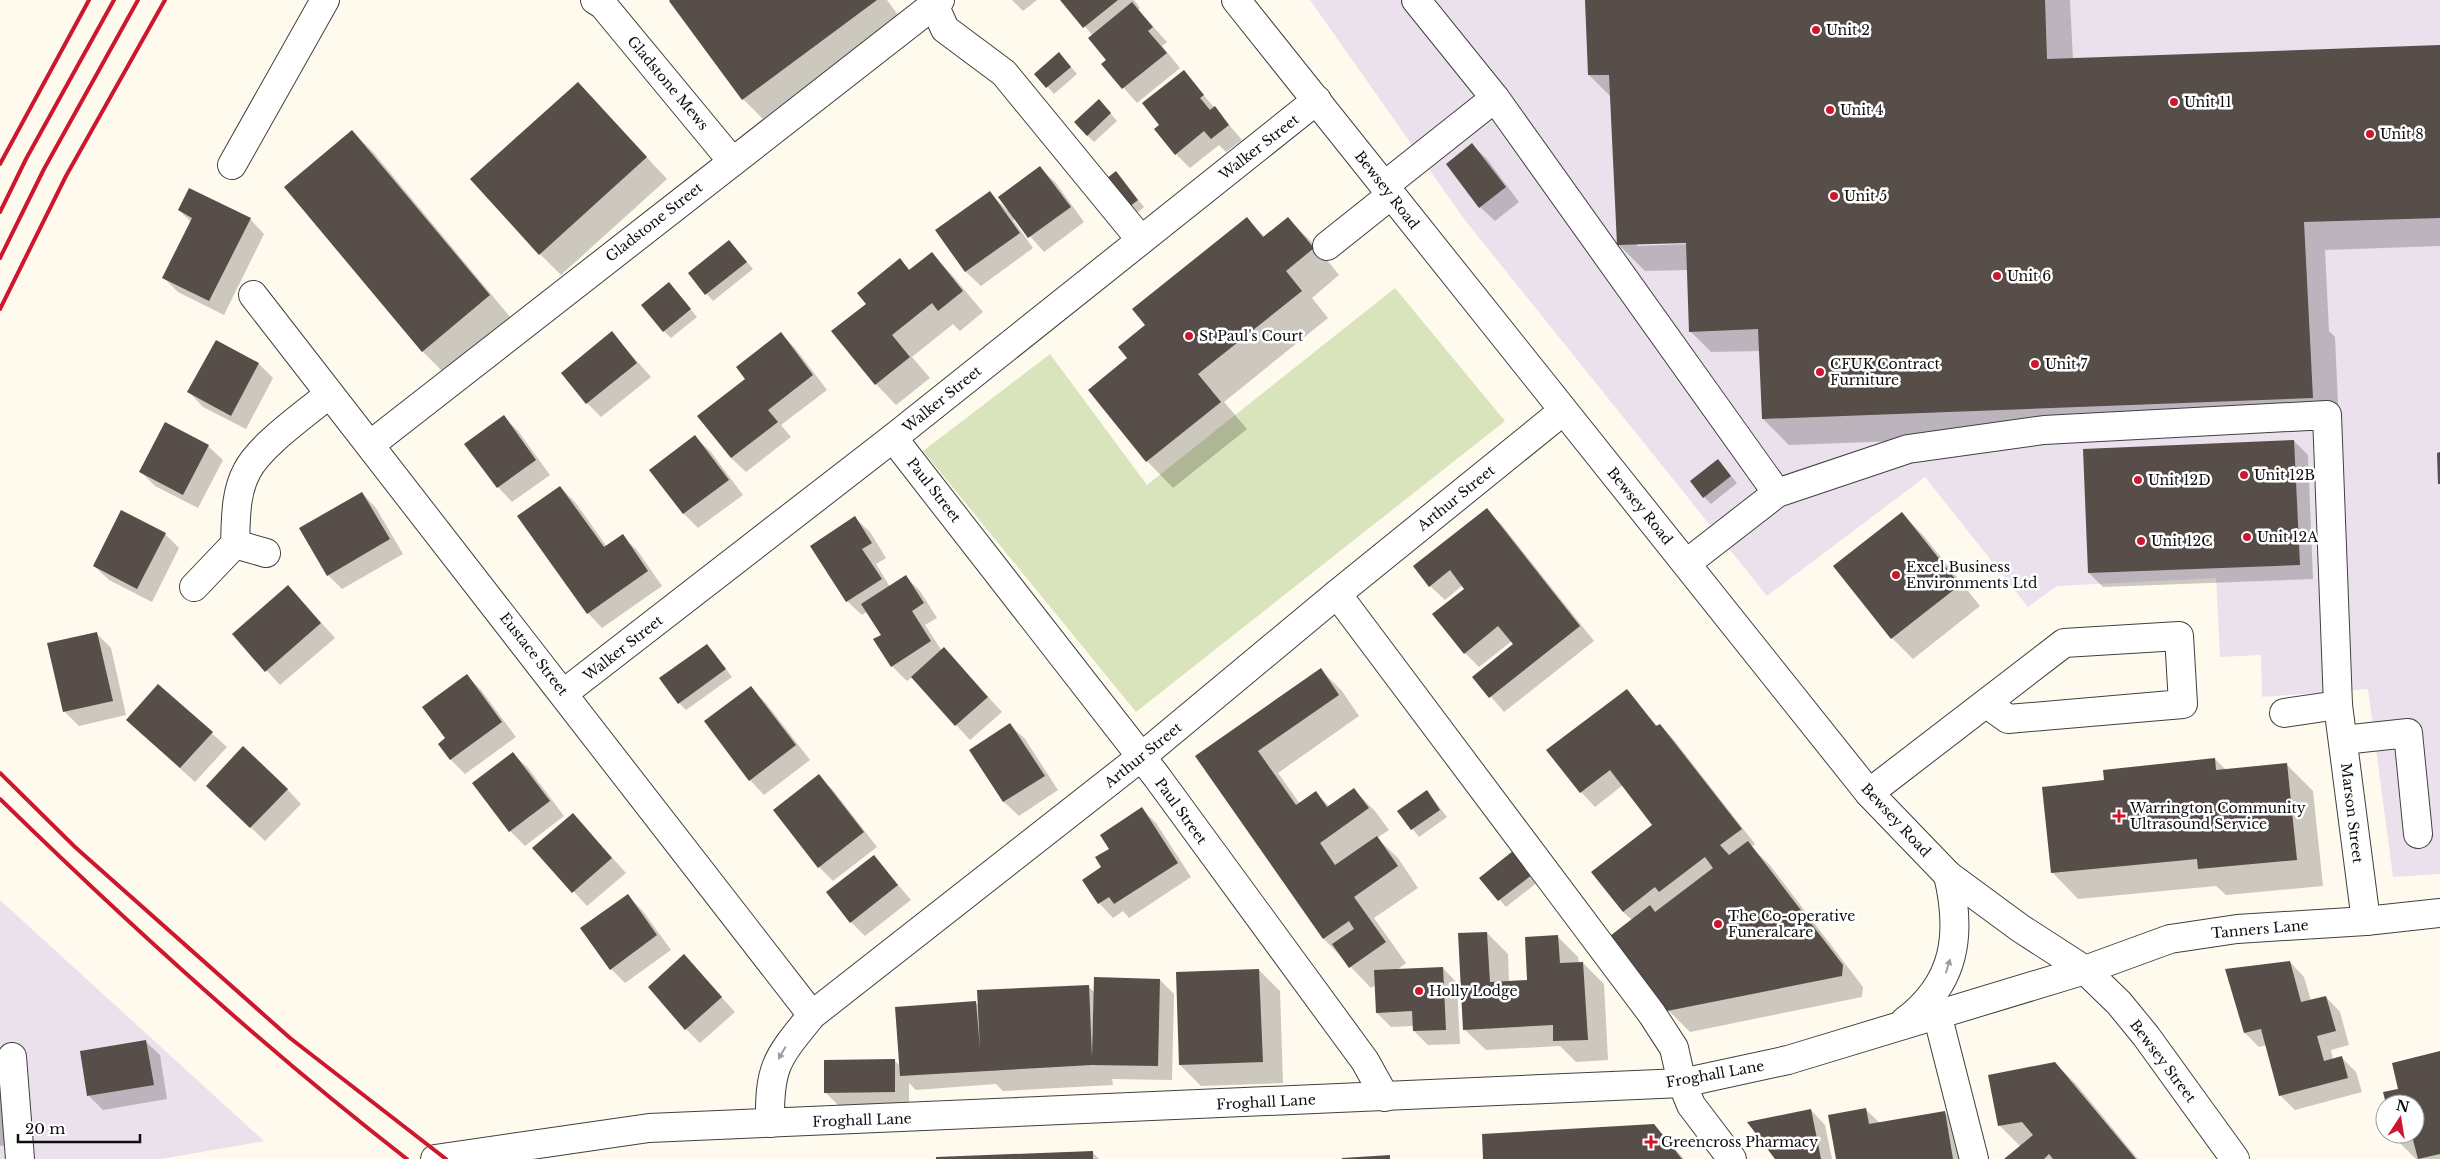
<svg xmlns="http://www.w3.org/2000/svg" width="2440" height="1159" viewBox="0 0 2440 1159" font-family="'Libre Baskerville',serif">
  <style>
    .industrial { fill: #ebe1ed }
    .cemetery { fill: #dae4bc }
    .shadow { fill: #0003; fill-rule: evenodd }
    .building { fill: #574d49 }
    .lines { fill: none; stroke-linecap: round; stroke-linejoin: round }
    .minor-casing { stroke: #404040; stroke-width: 30 }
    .minor { stroke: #fff; stroke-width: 28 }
    .rail { stroke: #cc172f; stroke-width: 4 }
    .oneway { fill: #9e9e9e }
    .poi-dot { fill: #cc172f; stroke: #fff; stroke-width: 2 }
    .labels { text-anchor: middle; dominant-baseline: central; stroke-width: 5; stroke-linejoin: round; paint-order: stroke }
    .poi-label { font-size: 14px; fill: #0d0d0d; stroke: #fff; text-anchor: start }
    .street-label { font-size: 14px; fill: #0d0d0d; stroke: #fff }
  </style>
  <rect width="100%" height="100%" fill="#fffaee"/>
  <g class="industrial">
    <path d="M1310 0H2440V874L2393 877 2368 689 2262 697 2261 655 2220 657 2216 578 2057 586 2028 607 1925 477 1767 596 1464 219Z"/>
    <path d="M0 900 264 1141 161 1159H0Z"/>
  </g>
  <path class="cemetery" d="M1395 288 1505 421 1136 712 923 451 1050 354 1147 485Z"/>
  <g class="shadow">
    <path d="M672 0H887L901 19 764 120 743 99Z"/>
    <path d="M1012 0H1037L1023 11Z"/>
    <path d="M1062 0H1134L1140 8 1138 10 1167 42 1162 46 1180 68 1137 103 1103 64 1108 60 1093 36Z"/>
    <path d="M1586 0H2070L2073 60 2440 46V246L2325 250 2329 331 2335 337 2339 425 1789 445 1763 419 1760 351 1711 352 1690 331 1688 270 1645 271 1618 244 1611 97 1589 75ZM1687 242V244L1637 246V243Z"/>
    <path d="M1066 61 1077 74 1054 94 1036 74Z"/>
    <path d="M1183 71 1242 140 1226 152 1219 145 1190 168 1176 154 1161 125Z"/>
    <path d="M578 84 667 179 561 275 540 254Z"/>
    <path d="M1106 108 1117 121 1094 142 1087 135Z"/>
    <path d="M352 131 373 152 510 317 443 372 422 351Z"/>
    <path d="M1472 145 1487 159 1519 202 1495 221 1480 207 1447 164Z"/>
    <path d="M1040 168 1055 182 1084 222 1044 252 1015 219 1013 220 1033 248 981 286 966 272 937 231 990 193 1007 210Z"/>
    <path d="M1116 173 1144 207 1132 217Z"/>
    <path d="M179 210 250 219 264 234 224 315 178 292 164 278 191 222Z"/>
    <path d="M1247 219 1265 237 1288 219 1315 245 1339 275 1312 298 1328 318 1224 402 1247 429 1173 488 1147 461 1090 390 1129 358 1147 326Z"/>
    <path d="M729 241 753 269 713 301 689 274Z"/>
    <path d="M932 254 952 275 983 312 960 331 953 324 912 357 930 378 896 405 876 384 867 304 900 260 910 270Z"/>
    <path d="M676 291 697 317 671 338 664 331Z"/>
    <path d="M612 333 651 377 601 417 587 403Z"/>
    <path d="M781 334 795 348 827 390 781 425 791 437 746 472 731 458 747 379Z"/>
    <path d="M216 342 259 364 273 378 246 429 203 407 189 392Z"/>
    <path d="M504 417 518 431 550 475 512 502 498 487 466 444Z"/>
    <path d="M695 437 710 451 743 495 698 528 684 514 651 470Z"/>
    <path d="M2294 441 2308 455 2313 579 2103 587 2089 573Z"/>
    <path d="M208 446 223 460 198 508 155 486 141 472Z"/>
    <path d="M1718 461 1737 483 1711 504 1704 497Z"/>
    <path d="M560 487 575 502 607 547 622 536 637 550 662 586 602 628 588 613Z"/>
    <path d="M362 493 376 508 403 554 342 589 328 575Z"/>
    <path d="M1486 510 1501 524 1594 641 1504 712 1474 677 1515 644 1512 641 1479 667 1465 653 1466 589 1463 585 1445 600 1430 586Z"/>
    <path d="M1902 514 1923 535 1980 606 1913 659 1892 638Z"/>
    <path d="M855 518 870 532 886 558 876 564 890 587 906 577 920 591 937 618 925 625 942 651 958 664 1002 712 970 740 912 677 907 681 892 666 875 640 883 635 868 611 862 615 847 601Z"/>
    <path d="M165 534 179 548 152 602 109 580 94 566Z"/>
    <path d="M288 586 335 638 280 685 234 634Z"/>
    <path d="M97 634 111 648 126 715 79 726 64 711Z"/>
    <path d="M707 645 732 677 686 710 679 703Z"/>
    <path d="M1321 670 1342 691 1359 716 1278 773 1300 804 1316 793 1330 807 1354 790 1375 811 1389 830 1377 838 1398 858 1418 888 1374 918 1406 963 1397 970 1443 968 1457 983 1460 1044 1428 1045 1414 1031V1026L1391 1027 1377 1013 1376 985 1371 988 1324 939 1197 756Z"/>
    <path d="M467 676 481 690 516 737 465 774 450 759Z"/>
    <path d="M158 685 227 747 195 782 127 720Z"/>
    <path d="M750 688 765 702 810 760 764 795 750 780 706 722Z"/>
    <path d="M1627 690 1658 727 1660 725 1674 740 1755 844 1751 847 1769 864 1863 987 1862 997 1690 1032 1668 1010 1632 920 1623 912 1654 825 1623 785 1595 807 1581 792Z"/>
    <path d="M1010 725 1025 739 1058 790 1019 816 1004 802 971 750Z"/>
    <path d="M513 754 528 768 564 816 525 846 510 831 474 783Z"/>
    <path d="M2215 759 2226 770 2286 764 2313 791 2323 886 2226 895 2216 886 2078 899 2052 872 2105 781Z"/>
    <path d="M818 776 833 790 877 847 833 881 819 867Z"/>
    <path d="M287 789 301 804 265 841 222 800Z"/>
    <path d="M1427 791 1447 817 1419 837 1399 812Z"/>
    <path d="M1142 809 1156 823 1191 877 1129 918 1123 911 1113 918 1099 903 1103 867 1111 849Z"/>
    <path d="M573 814 626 873 587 906 534 848Z"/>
    <path d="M1518 849 1543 878 1506 907 1481 878Z"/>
    <path d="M874 857 911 900 865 936 851 922Z"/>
    <path d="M627 895 642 910 671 950 625 983 611 969Z"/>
    <path d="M1487 933 1508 954 1509 982 1529 981 1557 936 1578 957 1579 963H1583L1604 984 1608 1060 1576 1062 1560 1046 1486 1050 1464 1029Z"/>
    <path d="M684 956 735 1012 700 1043 686 1029Z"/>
    <path d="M2290 962 2304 977 2311 1001 2326 997 2340 1012 2349 1045 2331 1050 2333 1060 2342 1058 2356 1072 2362 1092 2295 1110 2280 1095 2267 1045 2259 1047 2245 1033Z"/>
    <path d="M1259 970 1280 991 1283 1083 1201 1086 1180 1065Z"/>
    <path d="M1160 980 1174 994 1172 1080 1112 1079 1113 1085 1003 1091 996 1084 916 1090 909 1083V1106L840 1107 825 1092 894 1060 901 1067 975 1002 979 1006 1089 987 1095 993Z"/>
    <path d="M145 1041 160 1055 167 1099 103 1110 89 1096Z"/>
    <path d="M2440 1052V1159H2416L2396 1139 2395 1134H2415V1104H2387Z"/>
    <path d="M2055 1063 2076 1084 2138 1159H2006L2021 1147 2000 1126Z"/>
    <path d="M0 1077 22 1143 0 1146Z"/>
    <path d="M1865 1109 1880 1123 1944 1112 1959 1126 1964 1159H1838Z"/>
    <path d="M1811 1110 1825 1125 1832 1159H1777Z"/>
    <path d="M1654 1125 1684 1159H1485Z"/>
    <path d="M1092 1152 1099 1159H931Z"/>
  </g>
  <g class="building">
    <path d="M877 0 742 100 669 1 670 0Z"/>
    <path d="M1060 0H1118L1083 28Z"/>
    <path d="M1585 0H2045L2047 59 2440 45V218L2304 222 2313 398 1762 419 1758 329 1689 332 1686 243 1617 245 1609 75H1588Z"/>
    <path d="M1132 2 1153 27 1148 31 1167 53 1122 89 1101 64 1106 60 1088 38Z"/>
    <path d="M1059 52 1071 67 1046 88 1034 74Z"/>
    <path d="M1184 70 1204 95 1200 98 1210 110 1215 106 1229 125 1211 139 1204 131 1175 155 1154 129 1159 125 1142 103Z"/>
    <path d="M578 82 647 157 539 255 470 179Z"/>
    <path d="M1099 99 1111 113 1087 136 1074 122Z"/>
    <path d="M352 130 490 295 422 352 284 187Z"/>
    <path d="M1472 143 1506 187 1479 208 1446 164Z"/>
    <path d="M1040 166 1071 207 1028 238 998 197Z"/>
    <path d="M1116 171 1138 200 1124 211 1102 182Z"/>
    <path d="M189 188 251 218 209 301 162 278 192 218 178 210Z"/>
    <path d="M990 191 1020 233 965 272 935 230Z"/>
    <path d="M1247 217 1263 237 1288 217 1314 248 1286 271 1302 291 1198 374 1221 402 1146 462 1088 390 1127 358 1118 347 1145 325 1132 309Z"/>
    <path d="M729 240 747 262 705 295 688 273Z"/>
    <path d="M932 252 963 291 938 311 932 303 892 335 910 357 875 385 831 331 866 304 857 293 900 258 909 270Z"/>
    <path d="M669 282 691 309 663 332 641 305Z"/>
    <path d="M612 331 637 363 586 404 561 373Z"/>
    <path d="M781 332 813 375 768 410 778 422 731 458 697 416 745 379 736 367Z"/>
    <path d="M216 340 259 363 231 416 187 392Z"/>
    <path d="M504 415 536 460 497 488 464 444Z"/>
    <path d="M165 422 209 445 183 495 139 472Z"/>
    <path d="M695 435 729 480 683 514 649 470Z"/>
    <path d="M2294 440 2300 565 2088 573 2083 449Z"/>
    <path d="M2440 452V484H2438L2437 453Z"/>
    <path d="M1718 459 1731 476 1703 498 1690 481Z"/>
    <path d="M560 486 604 547 623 534 648 571 587 614 517 516Z"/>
    <path d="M362 492 390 539 327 576 299 528Z"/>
    <path d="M1487 508 1580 626 1489 698 1472 677 1513 644 1498 626 1464 654 1432 614 1464 589 1450 570 1429 587 1413 566Z"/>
    <path d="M121 510 166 533 137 589 93 566Z"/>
    <path d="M1902 512 1960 585 1891 639 1833 566Z"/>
    <path d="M855 516 872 543 862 549 882 579 846 602 810 546Z"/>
    <path d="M906 575 924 603 912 611 931 641 891 667 873 639 881 635 861 604Z"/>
    <path d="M288 585 321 623 265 672 232 634Z"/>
    <path d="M97 632 113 701 63 712 47 643Z"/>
    <path d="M707 644 726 669 678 704 659 678Z"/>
    <path d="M944 647 988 697 955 726 911 677Z"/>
    <path d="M1321 668 1339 695 1258 751 1296 805 1316 791 1327 807 1354 788 1369 808 1320 843 1335 865 1377 836 1398 866 1354 897 1386 942 1349 968 1332 944 1354 929 1349 921 1323 939 1195 756Z"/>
    <path d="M467 674 502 722 450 760 438 744 445 738 422 707Z"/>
    <path d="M158 684 213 732 180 768 126 720Z"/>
    <path d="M751 686 796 745 749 781 704 721Z"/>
    <path d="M1627 689 1656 726 1660 724 1742 829 1720 845 1729 855 1748 841 1843 965 1842 976 1667 1011 1610 936 1650 905 1655 912 1713 868 1705 857 1659 892 1655 887 1623 912 1591 872 1652 825 1610 770 1580 793 1546 750Z"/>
    <path d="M1010 723 1045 776 1003 802 969 750Z"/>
    <path d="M243 746 288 789 250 828 206 786Z"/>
    <path d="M513 752 550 801 509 832 472 783Z"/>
    <path d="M2215 758 2216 770 2287 763 2297 860 2198 869 2197 859 2051 873 2042 787 2104 780 2103 770Z"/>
    <path d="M819 774 864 832 818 868 773 810Z"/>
    <path d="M1427 790 1440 810 1411 830 1397 811Z"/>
    <path d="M1142 807 1178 863 1114 904 1109 897 1098 904 1082 880 1101 867 1095 857 1109 849 1100 835Z"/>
    <path d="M573 813 612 858 572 893 532 848Z"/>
    <path d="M1518 847 1537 871 1498 901 1479 878Z"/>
    <path d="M874 855 898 885 850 923 826 892Z"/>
    <path d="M628 894 657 935 610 970 580 928Z"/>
    <path d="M1487 932 1490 982 1527 980 1525 937 1558 935 1560 963 1583 962 1588 1040 1553 1041V1025L1463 1030 1458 933Z"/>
    <path d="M684 954 722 997 685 1030 648 987Z"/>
    <path d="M2290 961 2301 1002 2326 996 2336 1031 2317 1036 2324 1061 2342 1056 2348 1078 2279 1096 2261 1029 2244 1033 2225 969Z"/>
    <path d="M1443 967 1446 1030 1413 1031 1412 1011 1376 1013 1374 970Z"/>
    <path d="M1259 969 1263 1062 1179 1065 1176 972Z"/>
    <path d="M1094 977 1160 979 1158 1066 1092 1065 900 1076 895 1007 976 1001 980 1049 977 990 1089 985 1092 1057Z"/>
    <path d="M146 1040 154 1085 87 1096 80 1051Z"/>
    <path d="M2440 1051V1154L2418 1159 2412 1136 2395 1140 2393 1134H2415V1104H2386L2383 1092 2398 1089 2392 1063Z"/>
    <path d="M895 1059V1092L824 1093V1060Z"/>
    <path d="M2055 1062 2136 1159H2053L2049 1154 2044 1159H2004L2033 1135 2022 1122 1998 1126 1988 1075Z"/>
    <path d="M1866 1108 1869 1124 1945 1111 1953 1159H1836L1828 1115Z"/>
    <path d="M1811 1109 1821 1159H1775L1747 1122Z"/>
    <path d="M1654 1124 1682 1159H1483L1482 1134Z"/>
    <path d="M1093 1151V1159H936V1157Z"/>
    <path d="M1390 1155V1159H1342V1158Z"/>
  </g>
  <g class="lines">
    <defs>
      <g id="minor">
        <path d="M595 0 603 5 732 161"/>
        <path d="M932 0 945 29 1004 73 1141 240"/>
        <path d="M1236 0 1869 793 1948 875 2020 928 2085 970 2119 1003 2146 1036 2235 1159"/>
        <path d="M1416 0 1495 98 1777 493"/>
        <path d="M232 165 325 0"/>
        <path d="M1384 186 1495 98"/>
        <path d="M1327 246 1391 195"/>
        <path d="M253 295 812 1015"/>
        <path d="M893 438 1157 777 1365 1061 1385 1097"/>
        <path d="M370 445 940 0"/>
        <path d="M235 544C236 519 235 493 247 471 260 445 306 414 329 394"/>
        <path d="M1687 563 1777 493 1908 449 2044 430 2327 415 2338 705 2366 921"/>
        <path d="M194 587 235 544 266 553"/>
        <path d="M1337 594 1652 1014 1674 1048 1682 1083 1691 1105 1732 1159"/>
        <path d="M564 693 893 438 1317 100"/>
        <path d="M2284 713 2338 705"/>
        <path d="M2343 740 2408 733 2418 834"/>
        <path d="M1869 793 2064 643 2179 636 2183 704 2008 719 1987 704"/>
        <path d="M1933 998 1974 1159"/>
        <path d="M1905 1021C1956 983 1962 934 1948 875"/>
        <path d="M12 1057 20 1159"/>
        <path d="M770 1123C769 1066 777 1058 812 1015L1141 757 1337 594 1563 411"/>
        <path d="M435 1159 649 1128 1682 1083 1788 1060 2085 970 2170 939 2237 929 2366 921 2440 913"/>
      </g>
    </defs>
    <use href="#minor" class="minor-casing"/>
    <use href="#minor" class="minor"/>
    <g class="rail">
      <path d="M0 164 89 0"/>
      <path d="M0 212 26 159 114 0"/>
      <path d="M0 258 44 169 138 0"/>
      <path d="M0 309 66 176 165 0"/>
      <path d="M0 773 75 847 290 1038 446 1159"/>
      <path d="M0 799C128 924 265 1049 407 1159"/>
    </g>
  </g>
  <defs><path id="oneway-solid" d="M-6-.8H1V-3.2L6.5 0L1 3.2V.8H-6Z" transform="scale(1.25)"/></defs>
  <g class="oneway">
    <use href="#oneway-solid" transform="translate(1948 966) rotate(-73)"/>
    <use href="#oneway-solid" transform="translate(782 1053) rotate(120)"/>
  </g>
  <g class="poi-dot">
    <circle cx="1816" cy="30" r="5"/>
    <circle cx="2174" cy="102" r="5"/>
    <circle cx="1830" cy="110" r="5"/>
    <circle cx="2370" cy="134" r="5"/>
    <circle cx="1834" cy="196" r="5"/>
    <circle cx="1997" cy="276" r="5"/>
    <circle cx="1189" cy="336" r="5"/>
    <circle cx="2035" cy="364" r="5"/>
    <circle cx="1820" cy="372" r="5"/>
    <circle cx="2244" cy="475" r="5"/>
    <circle cx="2138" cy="480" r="5"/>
    <circle cx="2247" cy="537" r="5"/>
    <circle cx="2141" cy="541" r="5"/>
    <circle cx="1896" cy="575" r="5"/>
    <path d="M2116.5 808.5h5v5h5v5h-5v5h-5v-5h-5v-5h5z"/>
    <circle cx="1718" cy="924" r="5"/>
    <circle cx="1419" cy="991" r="5"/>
    <path d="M1648.5 1134.5h5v5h5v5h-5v5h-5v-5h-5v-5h5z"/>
  </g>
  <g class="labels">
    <g class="poi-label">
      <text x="1826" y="30">Unit 2</text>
      <text x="2184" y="102">Unit 11</text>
      <text x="1840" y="110">Unit 4</text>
      <text x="2380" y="134">Unit 8</text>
      <text x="1844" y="196">Unit 5</text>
      <text x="2007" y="276">Unit 6</text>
      <text x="1199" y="336">St Paul's Court</text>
      <text x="1830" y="364">CFUK Contract<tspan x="1830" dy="16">Furniture</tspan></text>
      <text x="2045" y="364">Unit 7</text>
      <text x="2254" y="475">Unit 12B</text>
      <text x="2148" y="480">Unit 12D</text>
      <text x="2257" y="537">Unit 12A</text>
      <text x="2151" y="541">Unit 12C</text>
      <text x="1906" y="567">Excel Business<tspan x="1906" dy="16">Environments Ltd</tspan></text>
      <text x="2130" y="808">Warrington Community<tspan x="2130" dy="16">Ultrasound Service</tspan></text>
      <text x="1728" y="916">The Co-operative<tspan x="1728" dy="16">Funeralcare</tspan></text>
      <text x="1429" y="991">Holly Lodge</text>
      <text x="1661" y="1142">Greencross Pharmacy</text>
    </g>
    <g class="street-label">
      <text transform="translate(668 83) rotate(50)">Gladstone Mews</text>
      <text transform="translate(1259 147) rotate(-38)">Walker Street</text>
      <text transform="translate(1387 190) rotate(52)">Bewsey Road</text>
      <text transform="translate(654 222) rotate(-38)">Gladstone Street</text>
      <text transform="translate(942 399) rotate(-39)">Walker Street</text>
      <text transform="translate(934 490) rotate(52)">Paul Street</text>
      <text transform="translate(1456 498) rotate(-39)">Arthur Street</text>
      <text transform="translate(1640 506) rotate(51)">Bewsey Road</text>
      <text transform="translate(623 648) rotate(-38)">Walker Street</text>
      <text transform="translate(534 654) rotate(52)">Eustace Street</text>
      <text transform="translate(1143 755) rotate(-39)">Arthur Street</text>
      <text transform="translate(1181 811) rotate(54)">Paul Street</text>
      <text transform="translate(2352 813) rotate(83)">Marson Street</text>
      <text transform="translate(1896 820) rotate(47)">Bewsey Road</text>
      <text transform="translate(2260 929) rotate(-5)">Tanners Lane</text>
      <text transform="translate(2163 1061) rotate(53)">Bewsey Street</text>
      <text transform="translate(1715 1074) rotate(-10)">Froghall Lane</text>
      <text transform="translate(1266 1102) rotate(-3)">Froghall Lane</text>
      <text transform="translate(862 1120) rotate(-2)">Froghall Lane</text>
    </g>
  </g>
  <g transform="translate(2400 1119) rotate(12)"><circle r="24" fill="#ffffff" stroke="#9e9e9e"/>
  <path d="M0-4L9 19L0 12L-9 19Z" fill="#cc172f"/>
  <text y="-8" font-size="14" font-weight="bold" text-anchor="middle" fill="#0d0d0d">N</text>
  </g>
  <path d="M18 1134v8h122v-8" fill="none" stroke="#0d0d0d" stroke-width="2.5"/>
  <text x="25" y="1134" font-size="15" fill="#0d0d0d" stroke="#ffffff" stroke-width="4" paint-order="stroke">20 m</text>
</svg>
